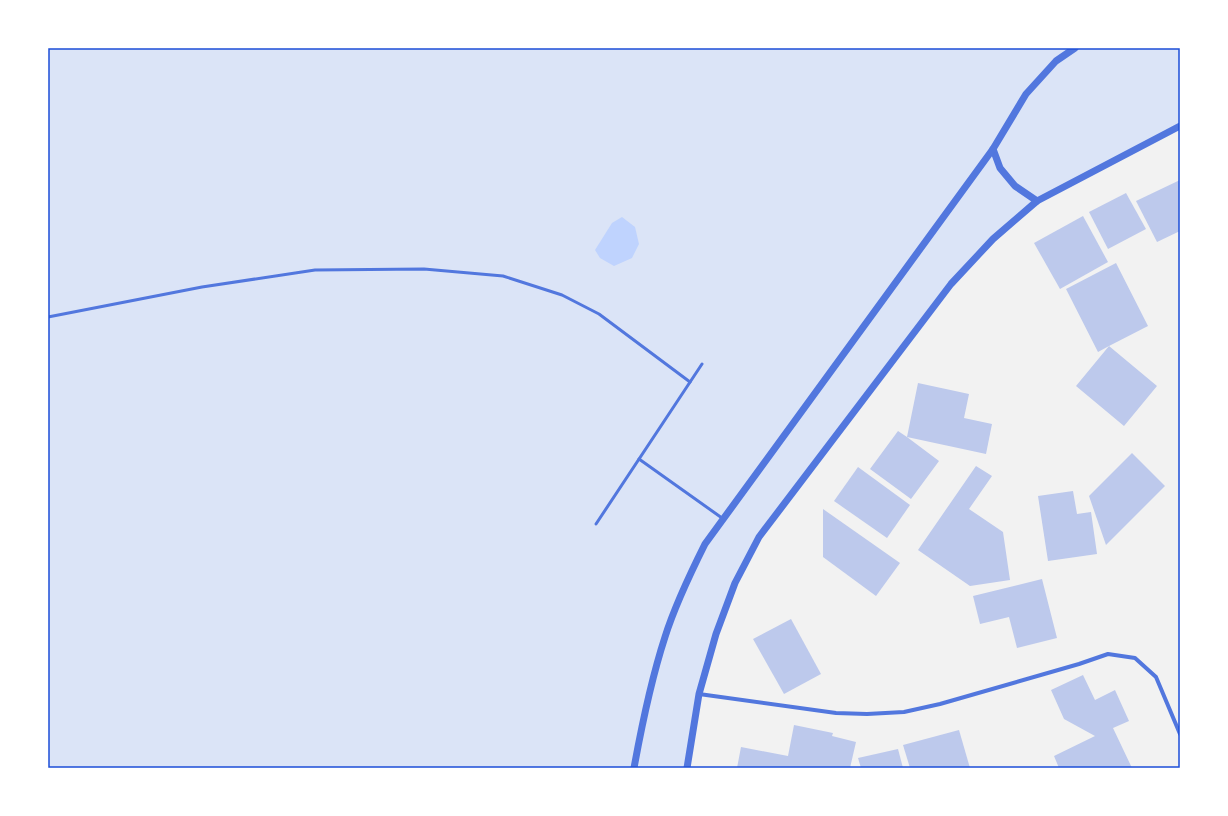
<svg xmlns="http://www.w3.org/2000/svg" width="1228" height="816" viewBox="0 0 1228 816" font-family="'Open Sans',sans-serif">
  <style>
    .green { fill: #dbe4f7 }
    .water { fill: #bfd3fe }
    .building { fill: #bdc9ec }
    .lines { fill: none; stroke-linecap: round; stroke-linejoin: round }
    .service { stroke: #5277de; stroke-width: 3 }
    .minor { stroke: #5277de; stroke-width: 4 }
    .tertiary { stroke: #5277de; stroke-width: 7 }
    .neatline { fill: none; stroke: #1d4ed8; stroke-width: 1.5 }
  </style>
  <rect width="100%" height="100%" fill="#f2f2f2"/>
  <path class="green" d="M48 48H1180V126L1037 201 951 284 759 537 735 583 699 694 687 768H48Z"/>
  <path class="water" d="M622 217 635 227 639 244 632 258 614 266 600 258 595 250 612 223Z"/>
  <g class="building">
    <path d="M1180 180V231L1157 242 1136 201Z"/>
    <path d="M1126 193 1146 229 1108 249 1089 212Z"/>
    <path d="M1083 216 1108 262 1060 289 1034 243Z"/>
    <path d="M1116 263 1148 326 1109 346 1157 386 1124 426 1076 386 1109 346 1098 352 1066 289Z"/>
    <path d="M918 383 969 394 964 418 992 424 986 454 907 437 939 461 911 499 870 469 898 431 907 437Z"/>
    <path d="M1132 453 1165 486 1106 545 1089 496Z"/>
    <path d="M976 466 992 476 969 509 1003 532 1010 580 970 586 918 550Z"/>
    <path d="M858 467 910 505 887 538 834 501Z"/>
    <path d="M1073 491 1077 514 1091 512 1097 554 1048 561 1038 496Z"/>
    <path d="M823 509 900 563 876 596 823 557Z"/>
    <path d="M1042 579 1057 638 1017 648 1009 617 980 624 973 596Z"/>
    <path d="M791 619 821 674 784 694 753 639Z"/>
    <path d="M1083 675 1095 700 1115 690 1129 721 1113 728 1132 768H1059L1054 756 1095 736 1064 719 1051 690Z"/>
    <path d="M794 725 833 733 832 736 856 742 850 768H737L741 747 788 756Z"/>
    <path d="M959 730 970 768H910L903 745Z"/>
    <path d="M898 749 903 768H861L858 758Z"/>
  </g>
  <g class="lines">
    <g class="service">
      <path d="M48 317 202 287 315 270 424 269 503 276 562 295 599 314 690 382"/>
      <path d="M639 459 722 518"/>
      <path d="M596 524 702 364"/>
    </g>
    <path class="minor" d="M699 694 836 713 867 714 904 712 940 704 1079 664 1108 654 1135 658 1156 677 1180 734"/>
    <g class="tertiary">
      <path d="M993 149 1000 168 1015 186 1037 201"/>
      <path d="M634 768C642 724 651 680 665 637 675 605 690 574 705 544L993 149 1026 94 1056 61 1075 48"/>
      <path d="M687 768 699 694 716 634 735 583 759 537 951 284 993 239 1037 201 1180 126"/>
    </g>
  </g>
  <rect width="1228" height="816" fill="none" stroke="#ffffff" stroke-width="98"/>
  <rect x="49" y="49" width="1130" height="718" class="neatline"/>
</svg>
